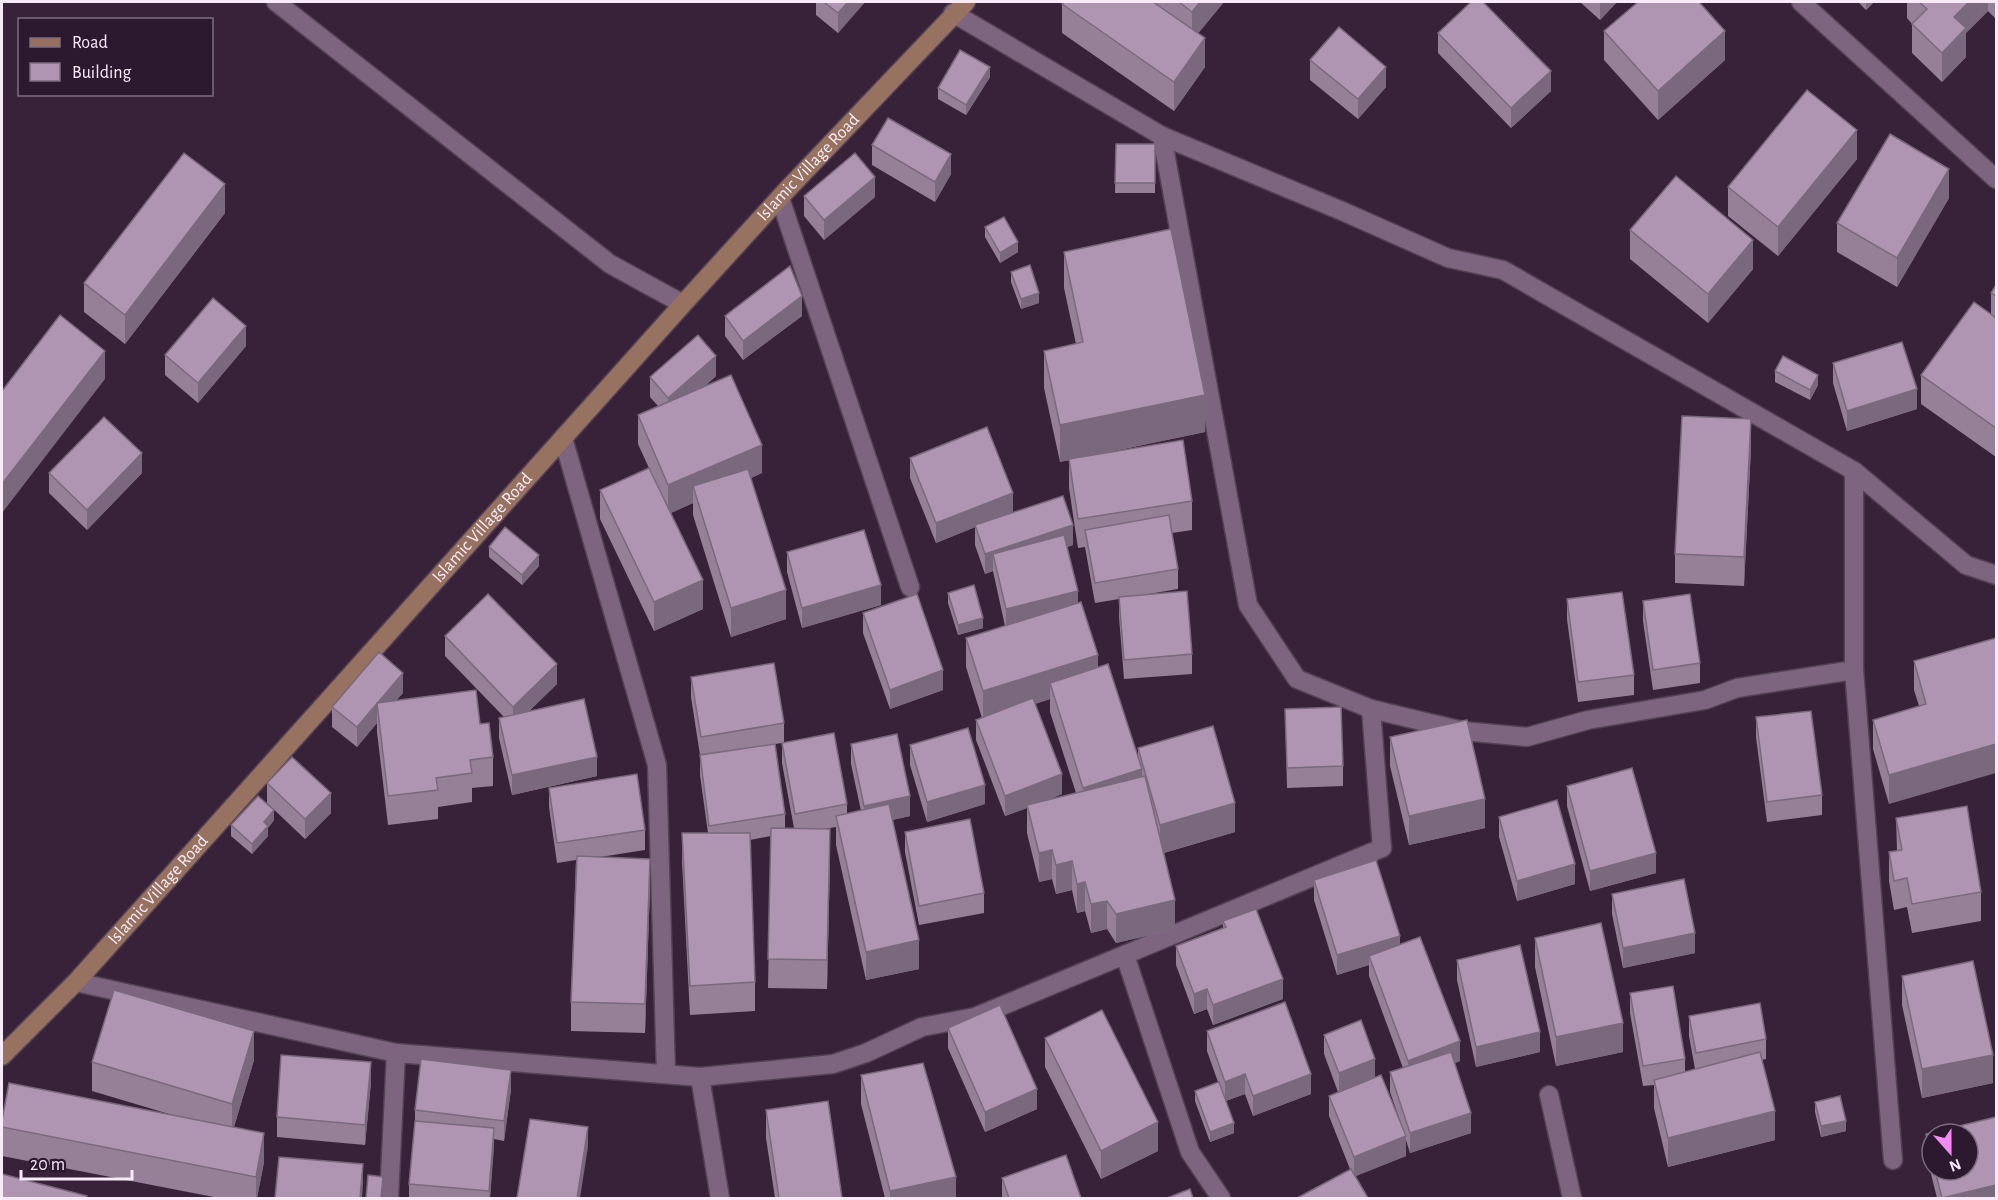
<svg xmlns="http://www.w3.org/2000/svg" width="1998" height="1200" viewBox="0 0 1998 1200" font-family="'Alegreya Sans',sans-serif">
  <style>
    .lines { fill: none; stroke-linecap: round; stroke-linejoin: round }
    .street-casing { stroke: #534154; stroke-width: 21 }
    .secondary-casing { stroke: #534154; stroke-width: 21 }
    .street { stroke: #7e657f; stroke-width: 18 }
    .secondary { stroke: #977260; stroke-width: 18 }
    .wall { fill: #968098; fill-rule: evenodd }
    .shaded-wall { fill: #7a687c }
    .building { fill: #af95b1; stroke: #7a687c; stroke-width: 1.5 }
    .labels { text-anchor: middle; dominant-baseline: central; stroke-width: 6; stroke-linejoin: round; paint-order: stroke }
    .street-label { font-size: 18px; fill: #f8eaf9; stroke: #2d192f }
  </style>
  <rect width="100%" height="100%" fill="#382239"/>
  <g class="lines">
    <defs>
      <g id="street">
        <path d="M276 2 610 264 683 304"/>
        <path d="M1801 2 1996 179"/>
        <path d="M953 13 1162 136 1342 211 1448 258 1503 270 1854 471 1966 565 1996 575"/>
        <path d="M1162 136 1248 605 1297 679 1371 709 1463 731 1527 737 1588 720 1705 700 1737 688 1854 670"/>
        <path d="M780 198 910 587"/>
        <path d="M563 438 657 765 666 1074"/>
        <path d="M1854 471V670L1893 1160"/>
        <path d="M1125 955 1190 1152 1221 1198"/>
        <path d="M76 982 396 1053 700 1077 833 1064 866 1053 922 1027 975 1017 1382 848 1371 709"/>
        <path d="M700 1077 720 1198"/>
        <path d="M1549 1095 1572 1198"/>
        <path d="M389 1198 396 1053"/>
      </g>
      <g id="secondary">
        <path id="s1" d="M2 1056 76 982 683 304 784 193 966 2"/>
      </g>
    </defs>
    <use href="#street" class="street-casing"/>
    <use href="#secondary" class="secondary-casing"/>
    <use href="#street" class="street"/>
    <use href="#secondary" class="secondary"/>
  </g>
  <g class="wall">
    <path d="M816 2H865L838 33 816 15Z"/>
    <path d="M1064 2H1224L1198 33 1205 67 1174 111 1062 33V4Z"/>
    <path d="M1580 2H1617L1600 20Z"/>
    <path d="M1858 2H1874L1866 10Z"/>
    <path d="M1907 2H1996L1995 18 1988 11 1966 33V57L1942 82 1912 53V24L1907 18Z"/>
    <path d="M1604 31 1725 60 1658 120 1604 60Z"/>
    <path d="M1438 33 1551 91 1511 128 1438 53Z"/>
    <path d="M1310 60 1386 87 1358 119 1310 80Z"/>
    <path d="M990 77 966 115 938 99V88Z"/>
    <path d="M1116 144H1155V193H1115Z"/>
    <path d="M872 145 951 174 935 202 872 165Z"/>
    <path d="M1857 159 1778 256 1728 216V187Z"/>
    <path d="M804 196 875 197 824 240 804 216Z"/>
    <path d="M1949 198 1897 287 1837 252V223Z"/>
    <path d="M225 213 125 344 84 312V283Z"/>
    <path d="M985 227 1018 252 1000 263 985 237Z"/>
    <path d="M1630 230 1753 269 1708 323 1630 259Z"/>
    <path d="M1064 252 1205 432 1105 453 1192 501V530L1172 533 1178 569V589L1143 595 1192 654V674L1124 679 1119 617V599L1095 603 1085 547 1078 548 1069 488V460L1060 462 1044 388V351L1076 344 1064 288Z"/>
    <path d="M1011 272 1039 303 1021 309 1011 282Z"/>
    <path d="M1996 285V457L1921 404V375L1991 314V293Z"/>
    <path d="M725 316H802L743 360 725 336Z"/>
    <path d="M246 346 198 403 165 375V355Z"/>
    <path d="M1833 363 1917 409 1847 431 1833 383Z"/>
    <path d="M1775 371 1818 385 1810 400 1775 382Z"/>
    <path d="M716 376 705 386 762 473 751 478 786 619 731 637 693 515V503L671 513 703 609 654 631 600 519V490L649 468 638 444V415L658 406 650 397V377Z"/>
    <path d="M1751 448 1744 586 1675 583V554Z"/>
    <path d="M910 458 1073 545 1067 547 1078 603 1098 668 1138 756V748L1235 832 1164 853 1175 929 1116 943 1107 929 1091 933 1085 911 1077 913 1072 890 1056 894 1052 879 1039 882 1027 833V808L1005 816 976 740V720L982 718 966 667V638L1005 626 993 571 985 574 975 545V527L936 543 910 478ZM1050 699V712L1076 793 1050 799 1062 794 1035 704Z"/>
    <path d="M49 473H142L87 530 49 493Z"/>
    <path d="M489 547 539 566 522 585 489 557Z"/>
    <path d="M787 552 881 605 802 628 787 572Z"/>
    <path d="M948 593 983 628 958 635 948 603Z"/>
    <path d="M1567 599 1634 675V695L1578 702 1567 619Z"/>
    <path d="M1643 601 1700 663V683L1653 690 1643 621Z"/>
    <path d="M863 613 943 690 890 709 863 633Z"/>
    <path d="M445 636 557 684 529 711 597 776 512 795 499 738V718L504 717 445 656Z"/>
    <path d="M1996 638 1889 804 1873 749V720L1919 706 1914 690V661Z"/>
    <path d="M691 677 784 723V742L847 804V814L861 811 851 764V744L910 816 892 820 919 969 866 980 836 845V827L824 829 830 858 827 989 768 988 771 836 750 840 755 982V1011L690 1015 682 862V833H708L700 775V755L691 697ZM782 743V763L794 828H785V814L775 744Z"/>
    <path d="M403 693 396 700 480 724 493 757V786L472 788V802L438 807V819L388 825 377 732V723L357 747 332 727V707Z"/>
    <path d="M1285 709 1343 766V786L1287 788Z"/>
    <path d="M1756 717 1822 795V815L1767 822 1756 737Z"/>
    <path d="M1390 737 1485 828 1409 845 1390 766Z"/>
    <path d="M910 745 985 804 927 822 910 765Z"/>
    <path d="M267 783 331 813 305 839 267 803Z"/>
    <path d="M1567 786 1656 873 1590 891 1567 806Z"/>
    <path d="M549 788 645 830V850L600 857 650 887 645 1033 571 1031V1002L576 860 557 863 549 807Z"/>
    <path d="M1499 817 1575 884 1517 901 1499 837Z"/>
    <path d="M1896 818 1981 892V921L1912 933 1907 907 1894 910 1889 881V852L1897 851Z"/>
    <path d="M274 820 268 828V836L252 854 231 836V825Z"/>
    <path d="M905 832 984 893V913L919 925 905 852Z"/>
    <path d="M1314 880 1400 945 1460 1061 1455 1063 1471 1133 1410 1153 1406 1140V1156L1355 1176 1350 1169 1329 1116V1096L1338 1092 1324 1054V1035L1375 1077 1400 1121 1390 1092V1072L1403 1068 1369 976V965L1337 975 1314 900Z"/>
    <path d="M1612 894 1695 953 1623 968 1612 914Z"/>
    <path d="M1223 921 1283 999 1213 1025 1207 1009 1194 1014 1176 965V946L1223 928Z"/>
    <path d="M1535 938 1623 1052 1556 1066 1535 967Z"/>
    <path d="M1457 960 1540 1052 1476 1067 1457 980Z"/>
    <path d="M1902 976 1993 1083 1922 1098 1902 1005Z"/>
    <path d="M1630 993 1685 1059V1072L1695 1069 1689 1036V1016L1766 1039V1059L1762 1060 1775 1140 1668 1167 1654 1108V1085L1643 1086 1630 1013Z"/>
    <path d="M948 1028 1037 1109 985 1132 948 1048Z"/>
    <path d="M1207 1031 1311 1094 1253 1116 1245 1094 1226 1101 1234 1133 1210 1142 1195 1101V1091L1218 1082 1207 1051Z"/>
    <path d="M1045 1038 1158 1151 1101 1179 1045 1067Z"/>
    <path d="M254 1060 234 1127 264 1162 257 1198H219L2 1156V1120L169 1114 92 1091V1062Z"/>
    <path d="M861 1075 956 1198H885L861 1104Z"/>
    <path d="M371 1082 365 1145 277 1137V1117Z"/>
    <path d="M511 1089 504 1141 494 1139 490 1198H409V1184L415 1121V1110Z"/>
    <path d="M1815 1102 1846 1131 1821 1137 1815 1112Z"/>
    <path d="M766 1110 842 1198H775L766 1138Z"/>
    <path d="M1996 1117V1198H1937L1926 1154V1134ZM1932 1134H1968V1170H1932Z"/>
    <path d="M1002 1178 1081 1198H1002Z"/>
  </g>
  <g class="shaded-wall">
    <path d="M848 2H865L838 33V13Z"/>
    <path d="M1200 2H1224L1192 41V12Z"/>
    <path d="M1600 2H1617L1600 20Z"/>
    <path d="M1866 2H1874L1866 10Z"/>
    <path d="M1969 2H1988V11L1966 33V57L1942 82V53L1954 17Z"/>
    <path d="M1995 2H1996V16L1995 18Z"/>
    <path d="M1725 31V60L1658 120V91Z"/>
    <path d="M1205 38V67L1174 111V82Z"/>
    <path d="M990 67V77L966 115V105Z"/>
    <path d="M1386 67V87L1358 119V99Z"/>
    <path d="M1551 71V91L1511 128V108Z"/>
    <path d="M1857 130V159L1778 256V227Z"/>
    <path d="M951 154V174L935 202V182Z"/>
    <path d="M1949 169V198L1897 287V258Z"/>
    <path d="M875 177V197L824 240V220Z"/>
    <path d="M225 184V213L125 344V315Z"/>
    <path d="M1753 240V269L1708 323V294Z"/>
    <path d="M1018 242V252L1000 263V253Z"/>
    <path d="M1039 293V303L1021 309V299Z"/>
    <path d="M802 296V316L743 360V341Z"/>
    <path d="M246 326V346L198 403V383Z"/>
    <path d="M105 351V379L2 513V484Z"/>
    <path d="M716 356V376L668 418V398Z"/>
    <path d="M1818 375V385L1810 400V390Z"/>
    <path d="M1917 389V409L1847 431V411Z"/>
    <path d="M1205 395V432L1060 462V425Z"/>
    <path d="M1751 419V448L1744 586V557Z"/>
    <path d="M762 445V473L698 501 693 486V503L668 514V485Z"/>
    <path d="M142 453V473L87 530V510Z"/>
    <path d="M1013 493V512L936 543V523Z"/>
    <path d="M1073 525V545L997 570 993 554V571L985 574V554Z"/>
    <path d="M539 555V566L522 585V575Z"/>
    <path d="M703 580V609L654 631V602Z"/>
    <path d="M881 585V605L802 628V608Z"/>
    <path d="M786 590V619L731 637V608Z"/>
    <path d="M1078 591V611L1006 629V609Z"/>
    <path d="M983 618V628L958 635V625Z"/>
    <path d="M1098 655V684L1050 683V699L983 720V691Z"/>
    <path d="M557 664V684L513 727V707Z"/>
    <path d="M943 670V690L890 709V690Z"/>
    <path d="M403 673V693L379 720 377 703Z"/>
    <path d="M377 703V723L357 747V727Z"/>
    <path d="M1996 744V773L1889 804V775Z"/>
    <path d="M597 757V776L512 795V775Z"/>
    <path d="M1142 769V798L1083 817V788Z"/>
    <path d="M1062 774V794L1028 808 1027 805V808L1005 816V796Z"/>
    <path d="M985 785V804L927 822V802Z"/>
    <path d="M331 793V813L305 839V819Z"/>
    <path d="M910 796V816L864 826V806Z"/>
    <path d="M1485 799V828L1409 845V816Z"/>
    <path d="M1235 803V832L1160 854V825Z"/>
    <path d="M274 810V820L268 828V836L252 854V844L264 822Z"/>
    <path d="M830 829V858L827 989V960Z"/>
    <path d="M1052 850V879L1039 882V853Z"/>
    <path d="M1656 853V873L1590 891V871Z"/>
    <path d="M650 859V887L645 1033V1004Z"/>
    <path d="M1072 861V890L1056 894V865Z"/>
    <path d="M1575 864V884L1517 901V881Z"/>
    <path d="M1085 882V911L1077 913V884Z"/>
    <path d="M1175 900V929L1116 943V914Z"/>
    <path d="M1107 901V929L1091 933V904Z"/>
    <path d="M1695 933V953L1623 968V948Z"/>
    <path d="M1400 936V956H1369V965L1337 975V955Z"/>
    <path d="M919 940V969L866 980V952Z"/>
    <path d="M1283 979V999L1213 1025V1005Z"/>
    <path d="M1207 989V1009L1194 1014V994Z"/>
    <path d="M1623 1023V1052L1556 1066V1037Z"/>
    <path d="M254 1031V1060L232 1133V1104Z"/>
    <path d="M1540 1032V1052L1476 1067V1047Z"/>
    <path d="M1460 1041V1061L1408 1080V1061Z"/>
    <path d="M1993 1055V1083L1922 1098V1069Z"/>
    <path d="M1375 1059V1079L1339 1093V1073Z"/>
    <path d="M371 1062V1082L365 1145V1125Z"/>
    <path d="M511 1070V1089L504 1141V1121Z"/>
    <path d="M1245 1074V1094L1225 1101V1082Z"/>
    <path d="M1311 1074V1094L1253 1116V1096Z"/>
    <path d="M1037 1089V1109L985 1132V1112Z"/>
    <path d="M1775 1111V1140L1668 1167V1138Z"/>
    <path d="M1471 1113V1133L1410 1153V1133Z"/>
    <path d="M1846 1121V1131L1821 1137V1126Z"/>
    <path d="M1158 1122V1151L1101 1179V1151Z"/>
    <path d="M1234 1123V1133L1210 1142V1132Z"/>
    <path d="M588 1127V1147L580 1198H577Z"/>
    <path d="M494 1128V1148L490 1198H489Z"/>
    <path d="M264 1133V1162L257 1198H256V1177Z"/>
    <path d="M1406 1136V1156L1354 1177V1157Z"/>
    <path d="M363 1164V1184L362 1198H360Z"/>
    <path d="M956 1177V1198H890V1191Z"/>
    <path d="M1996 1185V1198H1945Z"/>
  </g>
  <g class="building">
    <path d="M824 2H848L838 13Z"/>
    <path d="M1064 2H1153L1205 38 1174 82 1062 4Z"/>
    <path d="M1179 2H1200L1192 12Z"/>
    <path d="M1471 2H1483L1551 71 1511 108 1438 33Z"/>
    <path d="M1638 2H1699L1725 31 1658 91 1604 31Z"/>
    <path d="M1919 2H1969L1954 17 1966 28 1942 53 1912 24 1927 9Z"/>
    <path d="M1339 27 1386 67 1358 99 1310 60Z"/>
    <path d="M960 50 990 67 966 105 938 88Z"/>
    <path d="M1807 90 1857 130 1778 227 1728 187Z"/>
    <path d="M888 118 951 154 935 182 872 145Z"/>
    <path d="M1890 134 1949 169 1897 258 1837 223Z"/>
    <path d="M1116 144H1155V183H1115Z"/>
    <path d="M184 153 225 184 125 315 84 283Z"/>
    <path d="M855 153 875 177 824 220 804 196Z"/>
    <path d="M1676 176 1753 240 1708 294 1630 230Z"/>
    <path d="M1004 217 1018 242 1000 253 985 227Z"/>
    <path d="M1171 229 1205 395 1060 425 1044 351 1083 342 1064 252Z"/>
    <path d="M1030 265 1039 293 1021 299 1011 272Z"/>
    <path d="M790 266 802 296 743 341 725 316Z"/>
    <path d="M1996 285V296L1991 293Z"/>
    <path d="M213 298 246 326 198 383 165 355Z"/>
    <path d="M1974 302 1996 318V428L1921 375Z"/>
    <path d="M60 315 105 351 2 484V391Z"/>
    <path d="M698 335 716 356 668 398 650 377Z"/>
    <path d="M1902 342 1917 389 1847 411 1833 363Z"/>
    <path d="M1783 356 1818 375 1810 390 1775 371Z"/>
    <path d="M731 375 762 445 668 485 638 415Z"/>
    <path d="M1682 416 1751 419 1744 557 1675 554Z"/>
    <path d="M104 417 142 453 87 510 49 473Z"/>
    <path d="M987 427 1013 493 936 523 910 458Z"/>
    <path d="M1183 440 1192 501 1078 519 1069 459Z"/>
    <path d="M649 468 703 580 654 602 600 490Z"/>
    <path d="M748 469 786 590 731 608 693 486Z"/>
    <path d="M1063 496 1073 525 985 554 975 525Z"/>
    <path d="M1169 515 1178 569 1095 583 1085 530Z"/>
    <path d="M505 527 539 555 522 575 489 547Z"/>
    <path d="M864 530 881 585 802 608 787 552Z"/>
    <path d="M1064 535 1078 591 1006 609 993 554Z"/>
    <path d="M974 585 983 618 958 625 948 593Z"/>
    <path d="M1187 591 1192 654 1124 660 1119 597Z"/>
    <path d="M1622 592 1634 675 1578 682 1567 599Z"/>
    <path d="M488 594 557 664 513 707 445 636Z"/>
    <path d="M917 594 943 670 890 690 863 613Z"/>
    <path d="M1690 594 1700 663 1653 670 1643 601Z"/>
    <path d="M1081 602 1098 655 983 691 966 638Z"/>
    <path d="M1996 638V744L1889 775 1873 720 1926 704 1914 661Z"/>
    <path d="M379 652 403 673 357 727 332 707Z"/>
    <path d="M774 663 784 723 701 737 691 677Z"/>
    <path d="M1108 664 1142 769 1083 788 1050 683Z"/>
    <path d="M476 690 480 724 489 723 493 757 470 760 472 773 436 778 438 790 388 796 377 703Z"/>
    <path d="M1033 698 1062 774 1005 796 976 720Z"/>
    <path d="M584 699 597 757 512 775 499 718Z"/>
    <path d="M1341 707 1343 766 1287 768 1285 709Z"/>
    <path d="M1811 711 1822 795 1767 802 1756 717Z"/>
    <path d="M1467 720 1485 799 1409 816 1390 737Z"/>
    <path d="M1213 726 1235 803 1160 825 1138 748Z"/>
    <path d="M968 728 985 785 927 802 910 745Z"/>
    <path d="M834 733 847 804 795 814 782 743Z"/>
    <path d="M897 734 910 796 864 806 851 744Z"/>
    <path d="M775 744 785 814 709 826 700 755Z"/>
    <path d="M292 757 331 793 305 819 267 783Z"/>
    <path d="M1632 768 1656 853 1590 871 1567 786Z"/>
    <path d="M637 774 645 830 557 843 549 788Z"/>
    <path d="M1145 776 1175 900 1116 914 1107 901 1091 904 1085 882 1077 884 1072 861 1056 865 1052 850 1039 853 1027 805Z"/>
    <path d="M258 796 274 810 264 822 268 826 252 844 231 825Z"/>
    <path d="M1557 800 1575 864 1517 881 1499 817Z"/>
    <path d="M889 804 919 940 866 952 836 816Z"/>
    <path d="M1967 806 1981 892 1912 904 1907 878 1894 881 1889 852 1902 850 1896 818Z"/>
    <path d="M970 819 984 893 919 906 905 832Z"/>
    <path d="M771 828 830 829 827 960 768 959Z"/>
    <path d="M682 833H750L755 982 690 986Z"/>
    <path d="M577 856 650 859 645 1004 571 1002Z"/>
    <path d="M1376 860 1400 936 1337 955 1314 880Z"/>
    <path d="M1684 879 1695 933 1623 948 1612 894Z"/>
    <path d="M1256 909 1283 979 1213 1005 1207 989 1194 994 1176 946 1226 927 1223 921Z"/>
    <path d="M1601 923 1623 1023 1556 1037 1535 938Z"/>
    <path d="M1420 937 1460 1041 1408 1061 1369 956Z"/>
    <path d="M1520 945 1540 1032 1476 1047 1457 960Z"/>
    <path d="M1973 961 1993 1055 1922 1069 1902 976Z"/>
    <path d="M1673 986 1685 1059 1643 1066 1630 993Z"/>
    <path d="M114 990 254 1031 232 1104 92 1062Z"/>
    <path d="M1285 1002 1311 1074 1253 1096 1245 1074 1225 1082 1207 1031Z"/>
    <path d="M1760 1003 1766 1039 1696 1053 1689 1016Z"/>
    <path d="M1000 1005 1037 1089 985 1112 948 1028Z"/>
    <path d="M1102 1010 1158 1122 1101 1151 1045 1038Z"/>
    <path d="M1361 1020 1375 1059 1339 1073 1324 1035Z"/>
    <path d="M1451 1052 1471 1113 1410 1133 1390 1072Z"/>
    <path d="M1760 1052 1775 1111 1668 1138 1654 1080Z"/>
    <path d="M281 1055 371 1062 365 1125 277 1117Z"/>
    <path d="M421 1059 511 1070 504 1121 415 1110Z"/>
    <path d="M923 1063 956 1177 890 1191 861 1075Z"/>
    <path d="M1381 1075 1406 1136 1354 1157 1329 1096Z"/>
    <path d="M1219 1082 1234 1123 1210 1132 1195 1091Z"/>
    <path d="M9 1083 264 1133 256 1177 2 1127V1120Z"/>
    <path d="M1840 1096 1846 1121 1821 1126 1815 1102Z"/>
    <path d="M828 1101 842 1198H779L766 1110Z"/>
    <path d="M1996 1117V1185L1942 1198 1935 1170H1968V1134H1932V1158L1926 1134Z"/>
    <path d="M530 1119 588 1127 577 1198H517Z"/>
    <path d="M415 1121 494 1128 489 1191 409 1184Z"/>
    <path d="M1066 1155 1081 1198H1009L1002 1178Z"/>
    <path d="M279 1157 363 1164 360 1198H275Z"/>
    <path d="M1351 1169 1368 1198H1297Z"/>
    <path d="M2 1174 87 1196 86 1198H2Z"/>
    <path d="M368 1175 383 1177 381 1198H366Z"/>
    <path d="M1190 1189 1193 1198H1167Z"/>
  </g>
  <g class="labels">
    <g class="street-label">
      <text stroke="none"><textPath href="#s1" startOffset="1200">Islamic Village Road</textPath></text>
      <text stroke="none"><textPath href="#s1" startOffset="714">Islamic Village Road</textPath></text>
      <text stroke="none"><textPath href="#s1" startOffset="228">Islamic Village Road</textPath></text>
    </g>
  </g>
  <rect width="1998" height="1200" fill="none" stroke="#f8eaf9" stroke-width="6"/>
  <rect x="18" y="18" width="195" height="78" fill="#2d192f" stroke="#7e6d80" stroke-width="1.5"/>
  <rect x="30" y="38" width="30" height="9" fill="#977260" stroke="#7e6d80" stroke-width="1.5"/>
  <text x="72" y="48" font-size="18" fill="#f8eaf9">Road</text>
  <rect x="30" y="63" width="30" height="18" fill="#af95b1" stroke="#7e6d80" stroke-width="1.5"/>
  <text x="72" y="78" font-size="18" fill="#f8eaf9">Building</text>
  <g transform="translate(1950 1152) rotate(159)"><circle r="28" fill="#2d192f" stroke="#7e6d80" stroke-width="1.5"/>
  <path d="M0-4.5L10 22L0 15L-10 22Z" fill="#f38af1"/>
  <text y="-9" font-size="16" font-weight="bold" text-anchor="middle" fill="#f8eaf9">N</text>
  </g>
  <path d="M21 1170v9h111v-9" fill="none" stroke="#f8eaf9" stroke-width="3"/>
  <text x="30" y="1170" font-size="18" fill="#f8eaf9" stroke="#2d192f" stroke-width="4.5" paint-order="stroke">20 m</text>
</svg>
